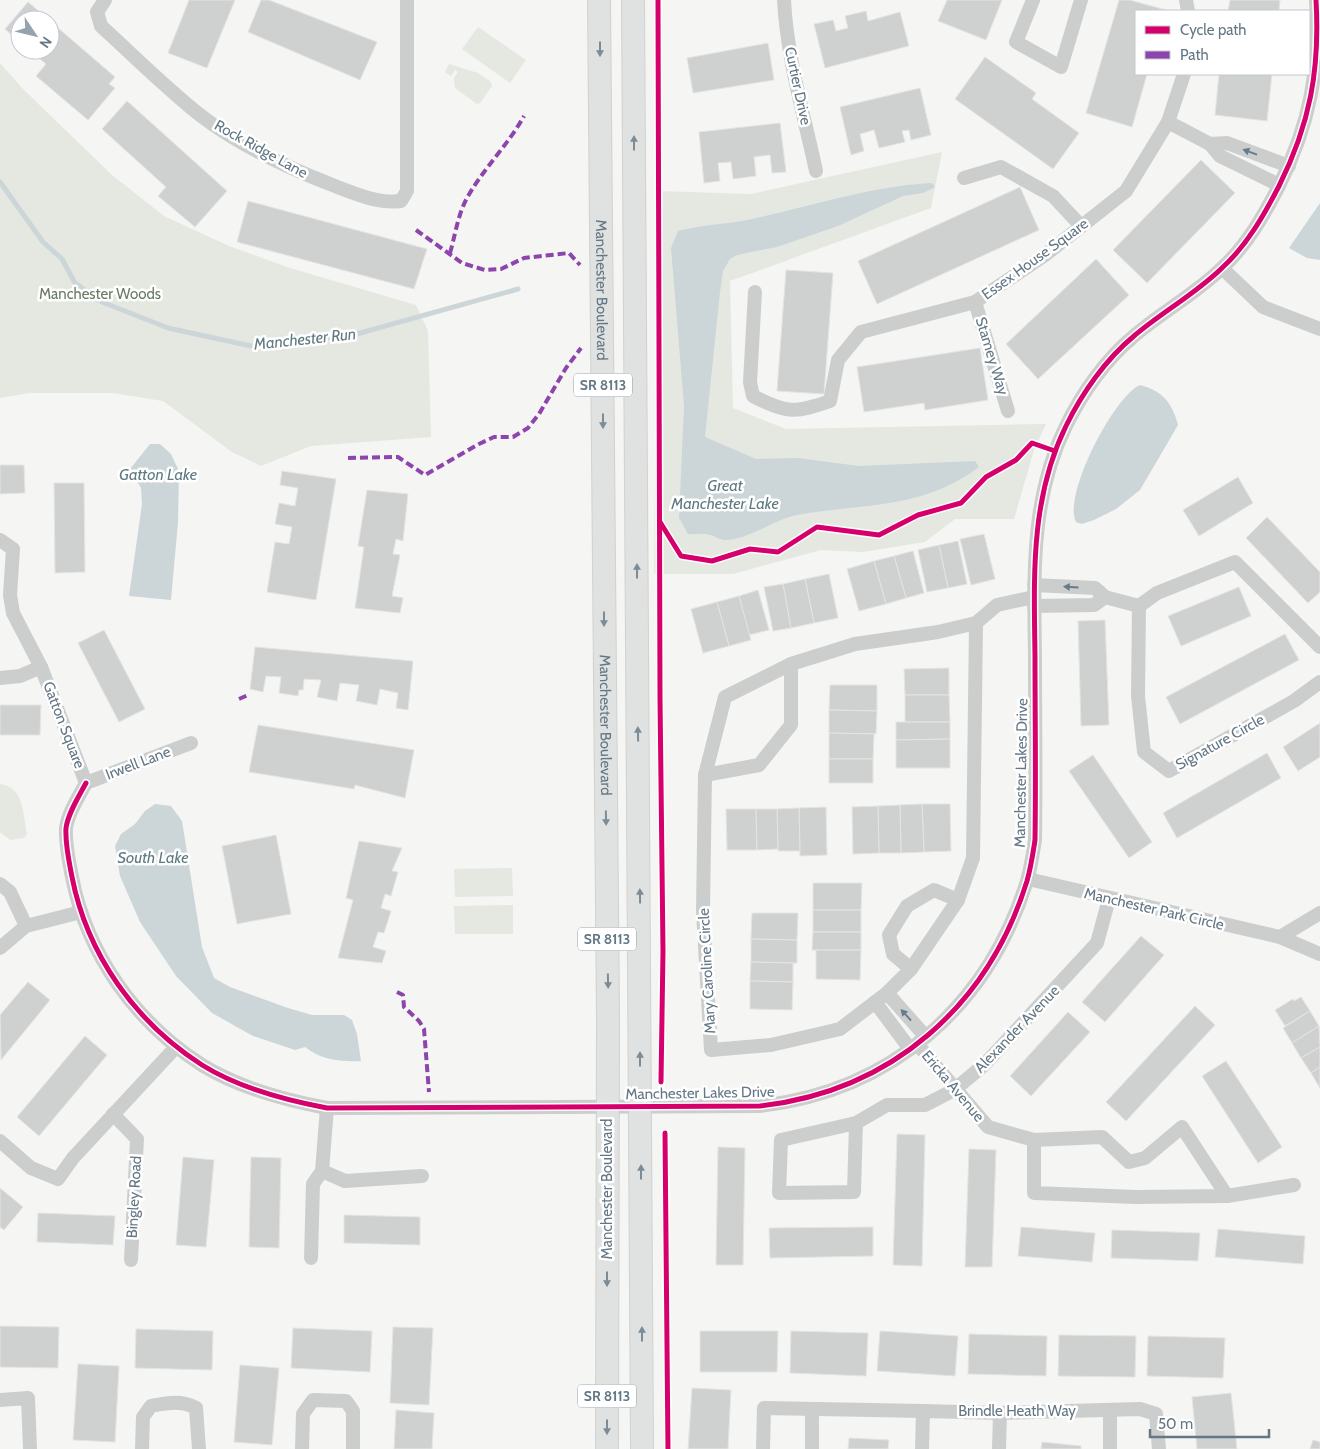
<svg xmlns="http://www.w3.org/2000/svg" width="1320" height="1449" viewBox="0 0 1320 1449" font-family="Cabin,sans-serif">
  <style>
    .green { fill: #e4e8e1 }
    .water { fill: #ccd6d8 }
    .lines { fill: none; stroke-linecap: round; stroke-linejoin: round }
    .stream { stroke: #ccd6d8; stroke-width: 5 }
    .building { fill: #cfd1d1; stroke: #e4e4e3 }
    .primary-casing { stroke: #d1d1d1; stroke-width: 24 }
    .minor { stroke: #cccece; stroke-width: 14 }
    .primary { stroke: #e0e1e1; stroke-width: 22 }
    .quiet { stroke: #8e44ad; stroke-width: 4; stroke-dasharray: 8 4; stroke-linecap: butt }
    .cycleway-casing { stroke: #fff; stroke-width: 8 }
    .cycleway { stroke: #d6006c; stroke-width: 5 }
    .oneway { fill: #7c8c97 }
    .oneway2 { fill: #687b89 }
    .labels { text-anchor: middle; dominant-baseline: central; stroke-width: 5; stroke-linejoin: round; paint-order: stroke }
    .shield { fill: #fff; stroke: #92a0aa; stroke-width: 1 }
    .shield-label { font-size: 14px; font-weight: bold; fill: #637785 }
    .street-label { font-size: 15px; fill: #637785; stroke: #fff }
    .park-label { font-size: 15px; fill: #697b62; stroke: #fff }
    .water-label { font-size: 16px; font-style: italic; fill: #5f7a82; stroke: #fff }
  </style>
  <rect width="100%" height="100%" fill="#f5f5f3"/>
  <g class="green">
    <path d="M478 27 526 60 510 83 462 49Z"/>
    <path d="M0 63 23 89 112 175 164 216 229 246 290 268 416 305 428 331 431 437 311 446 261 466 232 452 163 401 112 393H29L0 398Z"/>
    <path d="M449 64 478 73 491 82 492 86 480 103 477 104 455 88 454 78 458 72 455 70 451 76 445 72Z"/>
    <path d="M942 152 931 208 730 281 733 408 786 429 1046 424 1034 450 1014 519H955L925 542 863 552 821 550 733 574H654L658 191 751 194Z"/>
    <path d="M0 784C24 787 23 814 27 834L24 838 10 840 0 832Z"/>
    <path d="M512 868 513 896 455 897 454 869Z"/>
    <path d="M513 905V934H455L454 906Z"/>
  </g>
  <g class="water">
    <path d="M932 183 935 187 923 193 903 196 838 226 777 247 737 255 730 259 723 271 720 292 705 437 756 459 798 458 859 466 975 461 979 467C922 510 863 503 797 515 773 520 753 537 728 540 721 541 714 535 706 534 700 533 694 535 688 534L679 518 684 406 671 248 678 231C705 224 734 224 761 217 818 204 874 186 932 183Z"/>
    <path d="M1320 203V260L1307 258 1289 248Z"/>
    <path d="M1140 385C1163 391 1172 403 1178 425L1140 490 1116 509 1094 520 1082 524 1076 522C1062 496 1114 396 1140 385Z"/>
    <path d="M150 444H160L171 454 179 471 178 522 171 600 129 596 142 504 141 488 130 469Z"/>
    <path d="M155 804 171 806 182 821 202 947 214 978 230 987 288 1008 312 1015H344L352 1020 357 1034 361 1061C341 1062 321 1060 305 1047L295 1050 253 1036 212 1013 176 976 140 922 120 876 115 846 121 834 135 824 145 811Z"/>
  </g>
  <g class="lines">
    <path class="stream" d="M0 182 43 242 62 259 75 283 102 302 168 328 251 346 353 335 518 289"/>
  </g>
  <g class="building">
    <path d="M189 0H235L207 68 168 53Z"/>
    <path d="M261 0H269L377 42 360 80 248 32Z"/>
    <path d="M947 0H1002L986 40 938 21Z"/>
    <path d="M1119 0H1130L1166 10 1136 11V74H1147L1132 127 1086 113Z"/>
    <path d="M1230 0H1280L1279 11H1228Z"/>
    <path d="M28 2 49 20H20V42L5 29Z"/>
    <path d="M866 11 868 21 900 12 909 46 825 68 814 24 833 20 836 31 848 28 845 16Z"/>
    <path d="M50 21 115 77 109 84 115 88 88 120 36 76 46 64 29 50H50Z"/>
    <path d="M768 43 774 80 693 93 687 58Z"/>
    <path d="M985 57 1036 93 1032 99 1079 133 1053 169 955 99Z"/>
    <path d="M1219 74H1272L1267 121 1215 115Z"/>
    <path d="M920 88 931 135 911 140 909 130 902 131 905 142 879 148 874 130 860 134 864 151 851 155 840 107Z"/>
    <path d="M127 101 227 191 195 227 158 196 166 187 102 129Z"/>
    <path d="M780 123 786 172 772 173 770 155 754 157 756 176 733 179 731 162 718 163 720 181 704 183 699 132Z"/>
    <path d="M1201 160 1235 193 1147 283 1113 250Z"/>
    <path d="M1020 187 1039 230 877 304 858 261Z"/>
    <path d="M248 201 427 249 414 289 237 242Z"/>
    <path d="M1096 259 1129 295 1038 379 1006 344Z"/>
    <path d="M786 270 833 273 824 394 777 391Z"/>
    <path d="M980 348 988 400 925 410 924 403 864 412 857 367Z"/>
    <path d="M0 465H24L25 493 0 494Z"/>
    <path d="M282 471 336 479 316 600 267 592 275 542 289 544 292 527 275 524 279 503 295 506 298 488 280 485Z"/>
    <path d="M1238 477 1253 503 1199 536 1183 510Z"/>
    <path d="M54 483H84L85 572 55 573Z"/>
    <path d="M367 490 408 494 403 541 396 539 393 554 400 555 392 596 403 598 400 613 355 608 364 547 358 546Z"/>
    <path d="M1267 517 1320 572V592L1308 603 1246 538Z"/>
    <path d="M984 534 995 579 971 585 960 539Z"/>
    <path d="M958 541 967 584 948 588 939 545Z"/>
    <path d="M939 545 948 588 927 592 918 550Z"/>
    <path d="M913 551 924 593 906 598 894 556Z"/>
    <path d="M894 556 906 598 886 604 874 561Z"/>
    <path d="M874 561 886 604 859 611 847 569Z"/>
    <path d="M829 574 838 618 814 623 805 579Z"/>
    <path d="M805 579 814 623 791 628 783 584Z"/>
    <path d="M783 584 791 628 773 631 764 587Z"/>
    <path d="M1239 587 1251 616 1181 646 1168 616Z"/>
    <path d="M758 590 769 630 749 635 739 596Z"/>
    <path d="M739 596 751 640 729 646 717 602Z"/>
    <path d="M717 602 729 646 703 653 691 609Z"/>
    <path d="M1105 620 1109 725 1081 726 1078 621Z"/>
    <path d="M104 630 145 709 119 722 78 643Z"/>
    <path d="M1285 634 1299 660 1180 724 1166 697Z"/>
    <path d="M255 647 413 661 408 710 396 708 398 693 380 689 377 705 356 701 359 685 340 683 337 701 317 697 321 680 304 679 303 690H299L298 696 279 693 281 677 266 676 263 692 250 689Z"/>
    <path d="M949 668V695H905L904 669Z"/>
    <path d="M830 685H877V711L829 710Z"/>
    <path d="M905 695H949L950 722H905Z"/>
    <path d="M0 705H41L40 735H0Z"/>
    <path d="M829 710 877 711 876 734 829 733Z"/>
    <path d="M896 722H950V739L896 740Z"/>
    <path d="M1320 723V757L1298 771 1283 747Z"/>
    <path d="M258 725 414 750 405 798 355 785 354 789 249 772Z"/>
    <path d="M829 733 874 734 873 759H829Z"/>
    <path d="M950 739V768H896V740Z"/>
    <path d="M1267 753 1281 778 1177 838 1163 813Z"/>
    <path d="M1093 755 1152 842 1129 858 1069 771Z"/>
    <rect x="829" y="759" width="44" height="24"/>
    <path d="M922 804H950L951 851 924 852Z"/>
    <path d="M922 804 924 852 901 853 900 805Z"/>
    <path d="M900 805 901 853H879L878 806Z"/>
    <path d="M878 806 879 853 853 854 852 807Z"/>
    <path d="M826 807 827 855 800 856 799 808Z"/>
    <path d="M799 808 800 851H778L777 809Z"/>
    <path d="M726 809H756L757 850H727Z"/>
    <path d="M756 809H777L778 849 757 850Z"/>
    <path d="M276 835 291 914 237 924 222 846Z"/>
    <path d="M359 841 402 848 392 871 398 872 391 896 385 894 381 908 391 911 384 933 378 932 373 947 386 951 382 963 338 958 353 900 346 898Z"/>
    <path d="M813 883H862L861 910H813Z"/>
    <rect x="813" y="910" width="48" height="22"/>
    <path d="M752 913H798L797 940 751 939Z"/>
    <path d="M813 932H861V950H812Z"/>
    <path d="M1141 936 1164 955 1105 1022 1082 1002Z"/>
    <path d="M751 939 797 940V963L751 962Z"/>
    <path d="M816 950H861L860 980 816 979Z"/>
    <path d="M751 962 793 963V982L750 981Z"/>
    <path d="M750 981 793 982 792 1010 750 1009Z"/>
    <path d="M28 982 50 1000 1 1060 0 1015Z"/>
    <path d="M1301 997 1310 1011 1285 1026 1275 1010 1293 999 1294 1001Z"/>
    <path d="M1195 1006 1215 1025 1126 1121 1106 1102Z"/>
    <path d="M1310 1011 1319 1026 1292 1043 1283 1028Z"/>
    <path d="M1068 1012 1090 1032 1031 1096 1010 1076Z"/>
    <path d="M1319 1026 1320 1047 1301 1058 1292 1043Z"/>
    <path d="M85 1036 107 1055 39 1136 17 1117Z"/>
    <path d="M1320 1047V1067L1311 1073 1301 1058Z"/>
    <path d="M1226 1061 1282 1147 1258 1163 1202 1076Z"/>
    <path d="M1320 1067V1088L1311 1073Z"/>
    <path d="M897 1134 925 1135 922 1266 893 1265Z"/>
    <path d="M718 1147 745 1148 743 1265H716Z"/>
    <path d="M969 1149 996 1150 992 1267H965Z"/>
    <path d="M183 1157 214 1160 206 1247 176 1245Z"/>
    <path d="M251 1157 281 1158 279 1248 249 1247Z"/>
    <path d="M0 1188 23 1207 4 1230 0 1227Z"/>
    <path d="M38 1213 115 1216 113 1245 37 1242Z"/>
    <path d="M344 1215 420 1217V1245L344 1243Z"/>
    <path d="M873 1227V1256L770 1258 769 1228Z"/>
    <path d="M1021 1227 1095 1233 1092 1262 1018 1256Z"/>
    <path d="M1218 1229 1305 1236 1303 1264 1215 1257Z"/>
    <path d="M1112 1230 1200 1233 1198 1261 1111 1258Z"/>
    <path d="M0 1326 59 1327 58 1368 0 1367Z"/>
    <path d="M393 1327 433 1328 429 1405 390 1403Z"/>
    <path d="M293 1328 372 1331 370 1372 291 1368Z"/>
    <path d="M136 1329 213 1331 212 1370 135 1368Z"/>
    <path d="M700 1331H778L777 1372H700Z"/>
    <path d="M791 1331 868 1333 866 1376 790 1373Z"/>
    <path d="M880 1331 958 1336 955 1376 877 1371Z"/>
    <path d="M969 1334 1047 1336 1046 1376 968 1374Z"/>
    <path d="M1059 1335 1136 1336 1135 1377 1058 1376Z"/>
    <path d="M1148 1336 1225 1338 1223 1378 1147 1376Z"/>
    <path d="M78 1364 119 1366 115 1442 73 1440Z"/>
    <path d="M240 1365 279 1368 272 1445 234 1442Z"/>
    <path d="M692 1388 731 1390 728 1449H688Z"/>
    <path d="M1231 1393 1237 1449H1197L1192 1397Z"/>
    <path d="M396 1410 434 1413 432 1449H394Z"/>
    <path d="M849 1438 889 1440 888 1449H848Z"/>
    <path d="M1313 1440 1320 1442V1449H1310Z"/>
    <path d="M1042 1442 1081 1446V1449H1041Z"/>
  </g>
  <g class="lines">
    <defs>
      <g id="primary">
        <path id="s1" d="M599 0 608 1017 607 1449"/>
        <path d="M633 0 642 1449"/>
      </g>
    </defs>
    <use href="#primary" class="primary-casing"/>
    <g class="minor">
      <path d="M105 0 97 12 101 26C134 56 166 88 200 115 240 146 288 168 335 186 356 194 379 204 401 201L407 191V0"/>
      <path d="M784 0C787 58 804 115 816 171"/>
      <path d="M1033 0 1016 42 1061 67 1081 0"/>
      <path d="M1186 0 1188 11"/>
      <path d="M1168 122 1210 144 1220 156 1279 185"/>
      <path d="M1210 144 1227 143 1289 166"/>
      <path d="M964 178 1001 167 1053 196 1081 226"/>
      <path d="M1223 269 1263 307 1320 329"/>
      <path d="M755 292 750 382 753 396C787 414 796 413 830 401L838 360 861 332 975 302 1045 255 1126 191 1168 122 1184 74"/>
      <path d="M975 302 1008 411"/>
      <path d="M0 540 13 549 10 595 13 613 41 667 86 783"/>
      <path d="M1034 585 1095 588 1105 597 1139 606"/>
      <path d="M1034 606 1094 605 1105 597"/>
      <path d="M1320 647 1235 562 1157 593 1139 606 1138 696 1144 752 1169 771 1294 701 1320 682"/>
      <path d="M791 664 725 697 705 775 703 911 711 1050 771 1045 840 1029 887 993 911 969 958 900"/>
      <path d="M0 678 20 676 41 667"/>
      <path d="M705 775 759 765 791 725V664L855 644 938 632 976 623"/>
      <path d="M86 783C79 796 68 813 66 828 65 844 69 861 72 877 87 954 135 1022 202 1065 239 1088 284 1100 327 1108L760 1106C892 1091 988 1006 1027 881 1031 867 1033 853 1035 840 1036 778 1035 717 1035 656 1034 577 1030 499 1066 426 1082 393 1106 359 1134 336 1162 312 1197 293 1223 267 1247 245 1264 215 1279 186 1310 124 1320 70 1316 0"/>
      <path d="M86 783 191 743"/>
      <path d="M1028 879 1280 937 1320 913"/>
      <path d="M0 884 10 892 26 926"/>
      <path d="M1280 937 1320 954"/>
      <path d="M0 948 26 926 81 912"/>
      <path d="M911 969 893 954 889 935 907 906 934 890 958 900 973 858 976 623 997 605 1034 597"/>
      <path d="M887 993 926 1037"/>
      <path d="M875 1002 910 1049"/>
      <path d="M918 1045 988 1127 1034 1140 1102 1137 1129 1162 1145 1158 1182 1127 1227 1196"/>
      <path d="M113 1114 137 1139 131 1260"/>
      <path d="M856 1123 854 1192 779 1193 781 1140 856 1123 887 1105H925L954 1090 984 1065 1097 943 1109 899"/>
      <path d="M1034 1140V1193L1136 1197 1227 1196 1294 1185"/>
      <path d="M0 1141 31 1168 58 1179 73 1158 176 1047"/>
      <path d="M322 1171 345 1181 422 1176"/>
      <path d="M311 1258 313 1184 322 1171 327 1108"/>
      <path d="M0 1400 28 1398 30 1449"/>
      <path d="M142 1449 143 1417 151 1406C167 1403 181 1400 196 1408L199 1449"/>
      <path d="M302 1449 303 1414 313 1400 346 1401 353 1411V1449"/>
      <path d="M763 1449 764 1408 923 1411"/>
      <path d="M812 1449V1409"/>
      <path d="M922 1449 923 1411 1000 1413 1140 1409 1156 1414 1159 1449"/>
      <path d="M999 1449 1000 1413"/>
      <path d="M1110 1449V1410"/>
    </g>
    <use href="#primary" class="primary"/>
    <g class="quiet">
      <path d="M416 230 462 263 485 270 501 269 524 258 569 253 580 265"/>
      <path d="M450 253C455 236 458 214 467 198 483 169 508 145 524 116"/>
      <path d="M348 458 398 457 425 475 479 444 494 437H513L528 428 539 414 566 368 581 348"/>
      <path d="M239 699 248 695"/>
      <path d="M397 992 403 995 404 1007 419 1021 424 1029 429 1092"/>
    </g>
    <defs>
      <g id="cycleway">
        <path d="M658 0 660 698 663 951 661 1082"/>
        <path d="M660 522 681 556 712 561 750 549 778 552 817 527 879 535 918 515 961 503 986 477 1016 460 1032 443 1055 451"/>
        <path d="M86 783C79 796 68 813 66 828 65 844 69 861 72 877 87 954 135 1022 202 1065 239 1088 284 1100 327 1108L760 1106C892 1091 988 1006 1027 881 1031 867 1033 853 1035 840 1036 778 1035 717 1035 656 1034 577 1030 499 1066 426 1082 393 1106 359 1134 336 1162 312 1197 293 1223 267 1247 245 1264 215 1279 186 1310 124 1320 70 1316 0"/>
        <path d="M665 1133 668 1449"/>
      </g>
    </defs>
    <use href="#cycleway" class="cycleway-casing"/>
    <use href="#cycleway" class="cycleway"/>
  </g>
  <defs><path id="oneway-solid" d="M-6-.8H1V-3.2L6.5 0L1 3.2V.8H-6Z" transform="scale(1.25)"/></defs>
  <g class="oneway">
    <use href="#oneway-solid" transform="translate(600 49) rotate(90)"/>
    <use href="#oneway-solid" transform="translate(634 143) rotate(-90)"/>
    <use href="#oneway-solid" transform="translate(603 421) rotate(90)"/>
    <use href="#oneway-solid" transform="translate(637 571) rotate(-90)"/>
    <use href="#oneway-solid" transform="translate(604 619) rotate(90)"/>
    <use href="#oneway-solid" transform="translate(638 734) rotate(-91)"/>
    <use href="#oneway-solid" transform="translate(606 818) rotate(89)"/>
    <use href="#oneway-solid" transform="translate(640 896) rotate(-91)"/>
    <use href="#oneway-solid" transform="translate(608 981) rotate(89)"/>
    <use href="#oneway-solid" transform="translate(640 1059) rotate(-90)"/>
    <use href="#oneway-solid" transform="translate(641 1172) rotate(-90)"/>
    <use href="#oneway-solid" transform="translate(607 1279) rotate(90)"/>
    <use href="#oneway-solid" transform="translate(642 1334) rotate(-90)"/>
    <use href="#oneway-solid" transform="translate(607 1427) rotate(90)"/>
  </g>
  <g class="oneway2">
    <use href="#oneway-solid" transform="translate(1250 152) rotate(-160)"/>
    <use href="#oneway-solid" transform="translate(1071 587) rotate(-177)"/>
    <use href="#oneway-solid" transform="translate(906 1015) rotate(-132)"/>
  </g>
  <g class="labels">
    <g class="shield">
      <rect x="574" y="373.5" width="58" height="23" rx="4"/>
      <rect x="578" y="927.5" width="58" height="23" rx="4"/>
      <rect x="578" y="1384.5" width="58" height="23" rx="4"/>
    </g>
    <g class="shield-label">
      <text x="603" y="385">SR 8113</text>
      <text x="607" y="939">SR 8113</text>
      <text x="607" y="1396">SR 8113</text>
    </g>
    <g class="street-label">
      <text transform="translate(798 86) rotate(78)">Curtier Drive</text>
      <text transform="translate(261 149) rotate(29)">Rock Ridge Lane</text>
      <text transform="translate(1035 259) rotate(-36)">Essex House Square</text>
      <text stroke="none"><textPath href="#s1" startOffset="290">Manchester Boulevard</textPath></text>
      <text transform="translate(992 356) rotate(73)">Stamey Way</text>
      <text stroke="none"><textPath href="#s1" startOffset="725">Manchester Boulevard</textPath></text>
      <text transform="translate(64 725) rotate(69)">Gatton Square</text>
      <text transform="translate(1220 742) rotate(-29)">Signature Circle</text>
      <text transform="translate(138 763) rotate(-21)">Irwell Lane</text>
      <text transform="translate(1021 773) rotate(-89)">Manchester Lakes Drive</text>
      <text transform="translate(1154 909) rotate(13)">Manchester Park Circle</text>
      <text transform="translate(707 971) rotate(-93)">Mary Caroline Circle</text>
      <text transform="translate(1017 1029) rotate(-46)">Alexander Avenue</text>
      <text transform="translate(953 1086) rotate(50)">Ericka Avenue</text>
      <text transform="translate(700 1093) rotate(-1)">Manchester Lakes Drive</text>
      <text transform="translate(607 1189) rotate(-90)">Manchester Boulevard</text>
      <text transform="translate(134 1197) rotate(-87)">Bingley Road</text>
      <text x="1017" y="1411">Brindle Heath Way</text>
    </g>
    <g class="park-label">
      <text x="100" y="294">Manchester Woods</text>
    </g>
    <g class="water-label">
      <text transform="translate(305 339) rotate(-6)">Manchester Run</text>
      <text x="158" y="474">Gatton Lake</text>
      <text x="725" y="485">Great<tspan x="725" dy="18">Manchester Lake</tspan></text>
      <text x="153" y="857">South Lake</text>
    </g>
  </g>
  <rect x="1135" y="10" width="175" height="65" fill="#ffffff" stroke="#c1c9ce"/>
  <rect x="1145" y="26" width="25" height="8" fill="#d6006c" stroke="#c1c9ce"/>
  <text x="1180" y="35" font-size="15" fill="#637785">Cycle path</text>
  <rect x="1145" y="51" width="25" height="8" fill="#8e44ad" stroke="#c1c9ce"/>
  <text x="1180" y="60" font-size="15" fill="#637785">Path</text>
  <g transform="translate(35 35) rotate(125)"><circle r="24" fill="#ffffff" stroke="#c1c9ce"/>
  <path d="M0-4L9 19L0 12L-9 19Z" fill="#96a3ac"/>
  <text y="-8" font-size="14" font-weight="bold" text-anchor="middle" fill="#637785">N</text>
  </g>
  <path d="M1150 1429v8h119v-8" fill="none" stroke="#637785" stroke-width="2.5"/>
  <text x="1158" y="1429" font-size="15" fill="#637785" stroke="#ffffff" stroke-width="4" paint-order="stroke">50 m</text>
</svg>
